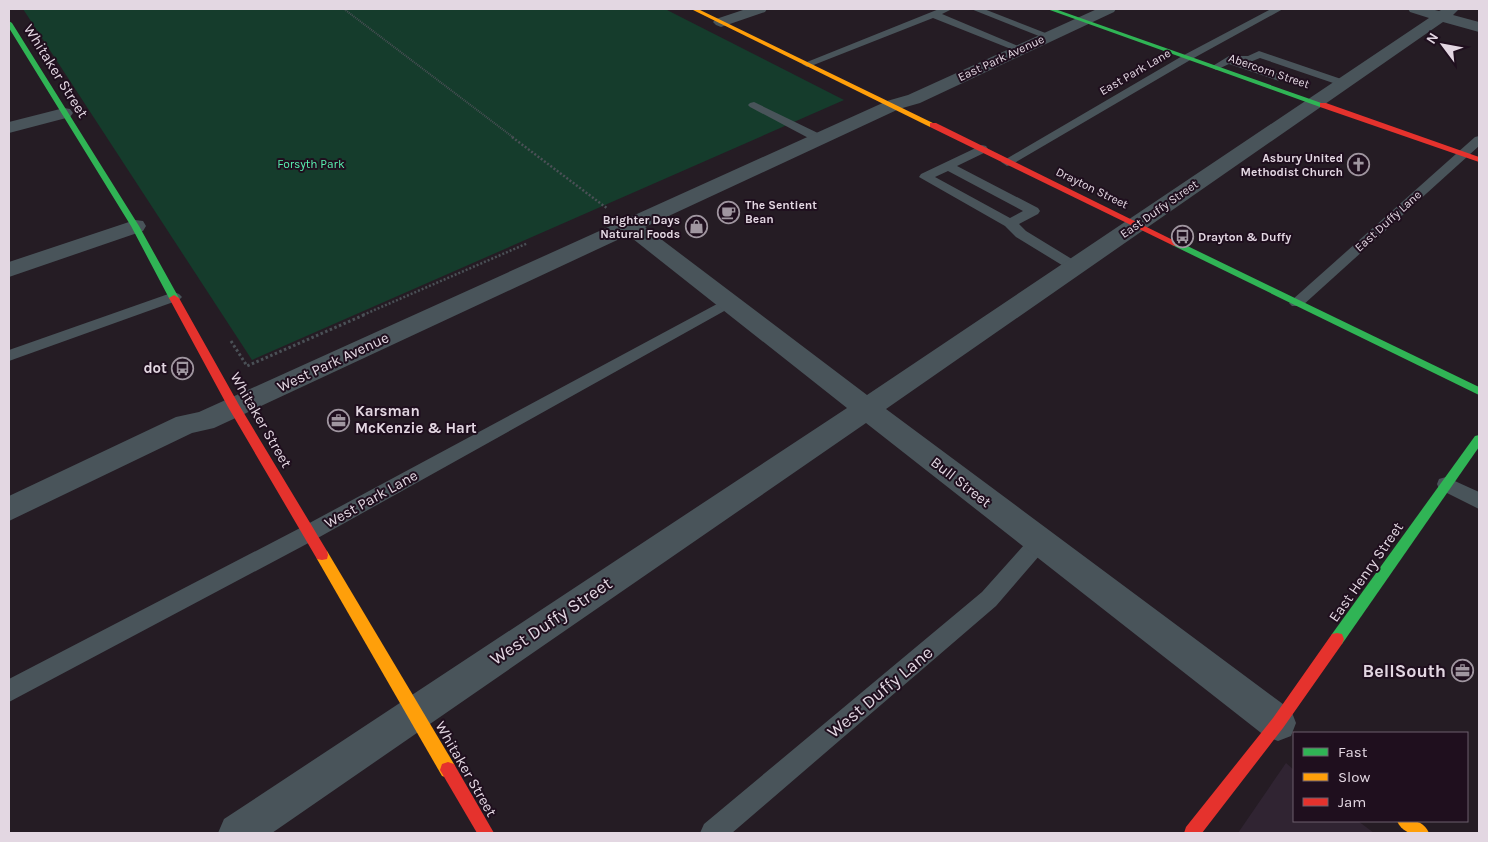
<svg xmlns="http://www.w3.org/2000/svg" width="1488" height="842" viewBox="0 0 1488 842" font-family="Karla,sans-serif">
  <style>
    .education { fill: #302432 }
    .green { fill: #153c2c }
    .lines { fill: none; stroke-linecap: round; stroke-linejoin: round }
    .path-far2 { stroke: #4a5056; stroke-width: 2; stroke-dasharray: 1 1; stroke-linecap: butt }
    .path-far1 { stroke: #4a5056; stroke-width: 2.5; stroke-dasharray: 2 2; stroke-linecap: butt }
    .path { stroke: #4a5056; stroke-width: 3; stroke-dasharray: 2.5 2.5; stroke-linecap: butt }
    .lane { fill: #49545a; fill-rule: evenodd }
    .street { fill: #49545a; fill-rule: evenodd }
    .fast { fill: #30b455; fill-rule: evenodd }
    .slow { fill: #ff9f0a; fill-rule: evenodd }
    .jam { fill: #e5322d; fill-rule: evenodd }
    .labels { text-anchor: middle; dominant-baseline: central; stroke-width: 4; stroke-linejoin: round; paint-order: stroke }
    .far-street-label { font-size: 12px; fill: #e3d7e2; stroke: #1f0f1e }
    .far-poi-label { font-size: 12px; font-weight: bold; fill: #e3d7e2; stroke: #1f0f1e; text-anchor: end }
    .far-park-label { font-size: 12px; fill: #58f0b0; stroke: #1f0f1e }
    .street-label { font-size: 15px; fill: #e3d7e2; stroke: #1f0f1e }
    .poi-label { font-size: 15px; font-weight: bold; fill: #e3d7e2; stroke: #1f0f1e; text-anchor: end }
    .near-street-label { font-size: 18px; fill: #e3d7e2; stroke: #1f0f1e }
    .near-poi-label { font-size: 18px; font-weight: bold; fill: #e3d7e2; stroke: #1f0f1e; text-anchor: end }
  </style>
  <rect width="100%" height="100%" fill="#251c24"/>
  <path class="education" d="M1286 763 1294 770V821H1358L1374 833H1238Z"/>
  <path class="green" d="M23 9H665L844 100 252 360Z"/>
  <g class="lines">
    <path class="path-far2" d="M344 9 514 138"/>
    <g class="path-far1">
      <path d="M512 137 608 209"/>
      <path d="M363 315 528 243"/>
    </g>
    <path class="path" d="M231 341 247 366 366 314"/>
    <g class="lane">
      <path d="M939 9H952L942 14 1025 49 1024 51H1016L933 18 811 66 807 67 802 64Z"/>
      <path d="M971 9H984L1053 36 1048 39 1044 38Z"/>
      <path d="M1271 9H1283L1192 59 1011 165 1007 166 1001 162 1184 55Z"/>
      <path d="M1259 51 1347 81 1348 83 1343 86 1339 85 1260 58 1250 62H1242L1287 77 1288 79 1287 81H1279L1229 64 1216 70 1211 67 1229 56H1248Z"/>
      <path d="M754 102 824 136 826 139 824 142H816L750 107 748 105 750 103Z"/>
      <path d="M1479 136V146L1302 306H1292L1289 303 1292 300 1475 137Z"/>
      <path d="M982 145 986 146 988 149 986 152 957 166 1038 208 1040 211 1038 214 1019 224 1026 231 1080 264 1082 267 1080 270H1070L1016 237 1005 226 919 177 921 174ZM948 171 1023 211 1010 218 935 177Z"/>
      <path d="M174 292 179 294 182 297 179 300 9 361V350Z"/>
      <path d="M730 297 735 299 738 302 735 305 316 539 9 702V679L302 527Z"/>
      <path d="M1446 477 1479 492V509L1439 489 1437 484 1439 479Z"/>
      <path d="M1039 534 1046 536 1049 542 1046 548 996 606 732 833H700L704 824 982 592 1032 536Z"/>
    </g>
    <g class="street">
      <path d="M746 9H767L765 12 721 27 716 25 713 22 716 19Z"/>
      <path d="M1097 9H1116L1114 12 920 103 899 109 645 227 867 395 1429 18 1410 12 1408 9H1431L1439 11 1443 9H1459L1453 15 1479 22V32L1443 22 886 409 1291 710 1296 723 1291 736 1278 741 1265 736 866 423 272 833H218L224 819 847 408 628 235 214 428 192 433 9 521V496L176 417 199 412 887 101 908 95Z"/>
      <path d="M64 108 70 109 73 113 70 117 9 133V122Z"/>
      <path d="M135 220 143 221 146 226 143 231 9 277V262Z"/>
    </g>
    <g class="fast">
      <path d="M1047 9H1055L1327 105 1320 107Z"/>
      <path d="M9 21 12 23 139 226 179 298 177 300H171L169 298 131 226 9 28Z"/>
      <path d="M1175 240 1479 387V395L1172 245 1171 243Z"/>
      <path d="M1479 435V447L1342 644 1337 645 1332 644 1330 639 1332 634 1475 436Z"/>
    </g>
    <g class="slow">
      <path d="M691 9H698L937 125 930 127Z"/>
      <path d="M322 550 327 551 454 764 456 770 454 776 448 778 442 776 317 559 316 555 317 551Z"/>
      <path d="M1397 821C1410 820 1423 819 1429 833 1416 834 1403 835 1397 821Z"/>
    </g>
    <g class="jam">
      <path d="M1320 103H1326L1479 157V162L1320 107Z"/>
      <path d="M930 123H936L1179 243 1175 246 1172 245 930 127Z"/>
      <path d="M174 295 179 298 239 405 327 551 328 555 327 559 322 560 317 559 228 407 169 298Z"/>
      <path d="M1337 633 1342 634 1344 639 1342 644 1283 728 1202 833H1184L1186 827 1273 718 1332 634Z"/>
      <path d="M448 762 454 764 494 833H477L440 770 442 764Z"/>
    </g>
  </g>
  <defs>
    <symbol id="church-ring" viewBox="-11 -11 22 22"><circle r="9.5" fill="#1f0f1e" stroke="#a096a0" stroke-width="1.5"/><path d="M-1.2-6h2.4v3.5h3.3v2.4h-3.3V6h-2.4V-.1h-3.3v-2.4h3.3Z" fill="#a096a0"/></symbol>
    <symbol id="cafe-ring" viewBox="-11 -11 22 22"><circle r="9.5" fill="#1f0f1e" stroke="#a096a0" stroke-width="1.5"/><path d="M-5.5-4.5H6V0H3Q3 3.5 0 3.5H-2.5Q-5.5 3.5-5.5 0ZM3-3.2v2h1.7v-2ZM-6 4.5H4V6H-6Z" fill="#a096a0"/></symbol>
    <symbol id="shop-ring" viewBox="-11 -11 22 22"><circle r="9.5" fill="#1f0f1e" stroke="#a096a0" stroke-width="1.5"/><path d="M-5-2.5h2.3a2.7 3.5 0 0 1 5.4 0H5L5.5 6h-11ZM-1.5-2.5h3a1.5 2.3 0 0 0-3 0Z" fill="#a096a0"/></symbol>
    <symbol id="bus-ring" viewBox="-11 -11 22 22"><circle r="9.5" fill="#1f0f1e" stroke="#a096a0" stroke-width="1.5"/><path d="M-5-6H5V4H4V6H2V4H-2V6H-4V4H-5ZM-3.5-4V0h7V-4ZM-3.5 1.2v1.5H-2V1.2ZM2 1.2v1.5H3.5V1.2Z" fill="#a096a0"/></symbol>
    <symbol id="office-ring" viewBox="-11 -11 22 22"><circle r="9.5" fill="#1f0f1e" stroke="#a096a0" stroke-width="1.5"/><path d="M-6-3h4V-5.5h4V-3h4V5H-6ZM-1-4.5V-3h2v-1.5ZM-6 0V1H6V0Z" fill="#a096a0"/></symbol>
  </defs>
  <g fill-rule="evenodd">
    <use href="#church-ring" x="1346" y="152" width="25" height="25"/>
    <use href="#cafe-ring" x="716" y="200" width="25" height="25"/>
    <use href="#shop-ring" x="684" y="214" width="25" height="25"/>
    <use href="#bus-ring" x="1170" y="224" width="25" height="25"/>
    <use href="#bus-ring" x="170" y="356" width="25" height="25"/>
    <use href="#office-ring" x="326" y="408" width="25" height="25"/>
    <use href="#office-ring" x="1450" y="658" width="25" height="25"/>
  </g>
  <g class="labels">
    <g class="far-street-label">
      <text transform="translate(1001 58) rotate(-25)">East Park Avenue</text>
      <text transform="translate(1269 71) rotate(19)">Abercorn Street</text>
      <text transform="translate(1135 72) rotate(-30)">East Park Lane</text>
      <text transform="translate(1092 188) rotate(26)">Drayton Street</text>
      <text transform="translate(1159 209) rotate(-35)">East Duffy Street</text>
      <text transform="translate(1388 221) rotate(-42)">East Duffy Lane</text>
    </g>
    <g class="far-poi-label">
      <text x="1343" y="158">Asbury United<tspan x="1343" dy="14">Methodist Church</tspan></text>
      <text x="745" y="205" text-anchor="start">The Sentient<tspan x="745" dy="14">Bean</tspan></text>
      <text x="680" y="220">Brighter Days<tspan x="680" dy="14">Natural Foods</tspan></text>
      <text x="1198" y="237" text-anchor="start">Drayton &amp; Duffy</text>
    </g>
    <g class="far-park-label">
      <text x="311" y="164">Forsyth Park</text>
    </g>
    <g class="street-label">
      <text transform="translate(56 71) rotate(58)">Whitaker Street</text>
      <text transform="translate(333 362) rotate(-25)">West Park Avenue</text>
      <text transform="translate(261 420) rotate(60)">Whitaker Street</text>
      <text transform="translate(961 482) rotate(38)">Bull Street</text>
      <text transform="translate(371 499) rotate(-29)">West Park Lane</text>
      <text transform="translate(1366 572) rotate(-55)">East Henry Street</text>
      <text transform="translate(466 769) rotate(60)">Whitaker Street</text>
    </g>
    <g class="poi-label">
      <text x="167" y="368">dot</text>
      <text x="355" y="411" text-anchor="start">Karsman<tspan x="355" dy="17">McKenzie &amp; Hart</tspan></text>
    </g>
    <g class="near-street-label">
      <text transform="translate(551 621) rotate(-34)">West Duffy Street</text>
      <text transform="translate(880 692) rotate(-40)">West Duffy Lane</text>
    </g>
    <g class="near-poi-label">
      <text x="1446" y="671">BellSouth</text>
    </g>
  </g>
  <rect width="1488" height="842" fill="none" stroke="#e3d7e2" stroke-width="20"/>
  <rect x="1293" y="732" width="175" height="90" fill="#1f0f1e" stroke="#6d5f6c"/>
  <rect x="1303" y="748" width="25" height="8" fill="#30b455" stroke="#6d5f6c"/>
  <text x="1338" y="757" font-size="15" fill="#e3d7e2">Fast</text>
  <rect x="1303" y="773" width="25" height="8" fill="#ff9f0a" stroke="#6d5f6c"/>
  <text x="1338" y="782" font-size="15" fill="#e3d7e2">Slow</text>
  <rect x="1303" y="798" width="25" height="8" fill="#e5322d" stroke="#6d5f6c"/>
  <text x="1338" y="807" font-size="15" fill="#e3d7e2">Jam</text>
  <g transform="translate(1443 45) rotate(302)" stroke="#1f0f1e" stroke-width="4" paint-order="stroke">
  <path d="M0-4L9 19L0 12L-9 19Z" fill="#e3d7e2"/>
  <text y="-8" font-size="14" font-weight="bold" text-anchor="middle" fill="#e3d7e2">N</text>
  </g>
</svg>
